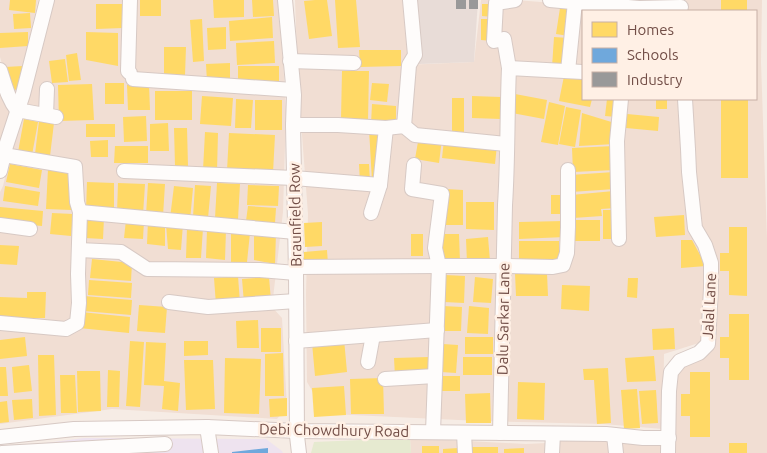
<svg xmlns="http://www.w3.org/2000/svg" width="767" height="453" viewBox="0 0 767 453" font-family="Ubuntu,sans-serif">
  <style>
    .residential { fill: #f1ded3 }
    .industrial { fill: #e8dcd7 }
    .education { fill: #eee3ef }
    .green { fill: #e6ead0 }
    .homes { fill: #ffd966 }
    .schools { fill: #6fa8dc }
    .industry { fill: #999 }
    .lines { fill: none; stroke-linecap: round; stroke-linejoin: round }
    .minor-casing { stroke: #d7c9c4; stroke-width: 16 }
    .minor { stroke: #fefcfb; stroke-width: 14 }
    .labels { text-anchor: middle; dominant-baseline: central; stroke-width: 5; stroke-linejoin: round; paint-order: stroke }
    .street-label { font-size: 15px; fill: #724e47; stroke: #fff0e5 }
  </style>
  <rect width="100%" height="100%" fill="#f6ece5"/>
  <g class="residential">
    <path d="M0 0H38L19 89 11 96 0 57Z"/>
    <path d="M52 0H278L282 43 286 111 283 212 272 307 282 318 287 407 277 419 112 409 0 424V192L3 186 22 107Z"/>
    <path d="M295 0H406L409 54 404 65 474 62 481 0H515L580 5 581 0H673L675 11H583V99H679L707 261 702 342 664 354 663 429 603 424 480 421 331 414 317 399 307 382 306 294 308 214 298 82Z"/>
    <path d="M686 0H762L761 62 767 239V453H558L559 440 674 441 675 377 686 365 711 349 715 266 699 222 689 99H756V11H687Z"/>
    <path d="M0 83 10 111 0 143Z"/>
    <path d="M410 438 526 444 547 443V453H411Z"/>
  </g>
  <path class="industrial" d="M413 0H478L474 62 419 64Z"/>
  <path class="education" d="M84 438 266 439 282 451 283 453H0V449Z"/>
  <path class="green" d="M410 438 411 453H311L314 442Z"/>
  <g class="homes">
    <path d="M10 0H36L35 13 9 10Z"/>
    <rect x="140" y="0" width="21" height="16"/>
    <path d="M213 0H244V17L214 18Z"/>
    <path d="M252 0H273L274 16 253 17Z"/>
    <path d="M315 0H327L332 36 309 39 304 1Z"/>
    <path d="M335 0H356L360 47 338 48Z"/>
    <rect x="721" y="0" width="26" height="11"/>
    <path d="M96 4H122L123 28 96 29Z"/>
    <path d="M482 4H494L493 17 482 16Z"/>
    <path d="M560 8 573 10 569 36 556 34Z"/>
    <path d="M30 13 31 28 14 29 13 14Z"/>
    <path d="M272 17 273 38 230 41 229 21Z"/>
    <path d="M202 19 204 61 193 62 190 20Z"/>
    <path d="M481 19H493V41L481 40Z"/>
    <path d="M226 27V49L208 50 207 28Z"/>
    <path d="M28 32V46L0 48V33Z"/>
    <path d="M86 32 118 33V66L86 60Z"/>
    <path d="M554 37 569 38 566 68 552 67Z"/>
    <path d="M274 41 275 63 237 65 236 43Z"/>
    <path d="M164 47H186L185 75H164Z"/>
    <path d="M359 50H401V66L360 67Z"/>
    <path d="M77 53 81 80 69 81 66 55Z"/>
    <path d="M65 59 68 82 52 83 49 61Z"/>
    <path d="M230 63V81L207 82 206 64Z"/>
    <path d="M23 66 18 89 11 91 5 67Z"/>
    <path d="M238 66H279V82L238 83Z"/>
    <path d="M342 71H369L368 120 341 119Z"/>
    <path d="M564 76 583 79V99H592L590 107 559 101Z"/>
    <rect x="105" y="83" width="19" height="21"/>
    <path d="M372 83 389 84 387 102 370 100Z"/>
    <path d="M92 84 94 120 59 121 58 85Z"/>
    <path d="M149 84 150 110H128L127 85Z"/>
    <rect x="155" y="91" width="37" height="29"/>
    <path d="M515 94 547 100 544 119 512 113Z"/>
    <path d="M202 96 233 98 231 126 200 124Z"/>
    <path d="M472 96 501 97V119L472 118Z"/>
    <rect x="452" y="98" width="12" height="36"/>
    <path d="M236 99 253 100 251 128H235Z"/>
    <path d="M607 99H618L617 117 605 116Z"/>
    <rect x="656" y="99" width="11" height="10"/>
    <rect x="721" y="99" width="27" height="79"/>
    <rect x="255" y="100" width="27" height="30"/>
    <path d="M549 102 565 106 558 145 541 142Z"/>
    <path d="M372 104 396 106V126L371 124Z"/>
    <path d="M566 107 581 110 575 147 559 144Z"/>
    <path d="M582 113 618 124 615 144 579 146Z"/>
    <path d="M627 114 659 117 658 131 626 128Z"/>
    <path d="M146 116 147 141 124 142 123 117Z"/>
    <path d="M24 119 38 122 32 155 18 152Z"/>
    <path d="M39 121 54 123 50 156 35 154Z"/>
    <path d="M168 123 169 151H150V124Z"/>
    <rect x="86" y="124" width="29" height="13"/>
    <path d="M174 128H187L188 166H175Z"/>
    <path d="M369 129 384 130 380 181H372Z"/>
    <path d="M205 132 218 133 217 171 203 170Z"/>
    <path d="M229 133 275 135 273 173 227 171Z"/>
    <path d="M419 136 442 139 439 163 415 159Z"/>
    <path d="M108 140V157H91L90 141Z"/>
    <path d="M444 140 497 145 495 164 442 158Z"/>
    <path d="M115 146H148V163H114Z"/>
    <path d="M614 146 615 170 573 172 572 148Z"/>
    <path d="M10 164 42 170 39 188 6 182Z"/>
    <path d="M359 164H369L370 182 360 183Z"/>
    <path d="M48 169 73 170 71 210 46 209Z"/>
    <path d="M614 172 615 189 571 192 570 175Z"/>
    <path d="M87 182 114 183V212L86 211Z"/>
    <path d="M118 183 145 184 143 215 117 213Z"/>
    <path d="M148 183 165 184 163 216 146 215Z"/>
    <path d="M217 183 240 184 238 219 215 218Z"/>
    <path d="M195 185 211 186 208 218 193 217Z"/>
    <path d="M248 185 279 186 278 206 247 205Z"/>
    <path d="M5 186 40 192 38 206 3 201Z"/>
    <path d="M174 186 193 188 190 220 170 218Z"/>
    <path d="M446 189 463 190V225H446Z"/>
    <path d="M614 191 616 208 601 209 602 216 573 218 571 195Z"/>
    <rect x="551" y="195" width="15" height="19"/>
    <path d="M466 202H494V230L466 229Z"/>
    <path d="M248 206 276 208 275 223 246 221Z"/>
    <path d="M0 207 43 211 42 226 0 222Z"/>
    <path d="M603 210H616L617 239H603Z"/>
    <path d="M52 213 73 214 71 236 50 234Z"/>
    <path d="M684 215 685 235 656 237 654 217Z"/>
    <path d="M86 217 104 218 103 239 85 238Z"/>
    <path d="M126 220 144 221 143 239 124 238Z"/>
    <rect x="572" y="220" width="28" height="21"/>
    <path d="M148 221 165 222V246L147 244Z"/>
    <path d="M564 221 565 237 519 239V222Z"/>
    <path d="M322 222V246L305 247 304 223Z"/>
    <path d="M166 224H183L181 250 168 249Z"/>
    <path d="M729 227H747V296L729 295V271H720V253H729Z"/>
    <path d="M187 228H203L201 258H186Z"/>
    <path d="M207 230H226L225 260 206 258Z"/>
    <path d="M254 231 276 232 275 264 254 260Z"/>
    <path d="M231 233H250L247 262H231Z"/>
    <rect x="411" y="234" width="12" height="22"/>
    <path d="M440 234H459L460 262 440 263Z"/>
    <path d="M488 237 490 261 467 263 466 239Z"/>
    <path d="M681 240H692L706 266 681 268Z"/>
    <rect x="519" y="241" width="40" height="22"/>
    <path d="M0 245 19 246 17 265 0 264Z"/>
    <path d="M327 250 328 264 304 265V252Z"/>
    <path d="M92 259 132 263 131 281 90 278Z"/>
    <path d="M515 273H547L548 296H516Z"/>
    <path d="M445 275 465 276 464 303 444 302Z"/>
    <path d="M238 276 240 303 216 305 214 278Z"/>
    <path d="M269 277 271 301 244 303 242 279Z"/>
    <path d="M475 277 493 279 491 303 473 302Z"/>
    <path d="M628 278H638L637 298 627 297Z"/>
    <path d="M89 280 132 283 131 298 88 295Z"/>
    <path d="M562 285 590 286 589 311 561 309Z"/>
    <path d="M27 292H46L45 318H0V297L27 298Z"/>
    <path d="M84 296 132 300 131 315 83 311Z"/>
    <path d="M139 305 167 307 165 333 137 331Z"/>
    <path d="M443 306 462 307 461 331H442Z"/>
    <path d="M469 306 489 308 488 334 467 333Z"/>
    <path d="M81 312 130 317 129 333 79 328Z"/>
    <path d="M729 314H749V380H729V358H720V337H729Z"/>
    <path d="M258 320 259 348H237L236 321Z"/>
    <rect x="261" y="328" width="20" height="24"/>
    <path d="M674 328 675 349 653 350 652 329Z"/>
    <path d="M25 337 27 356 0 359V340Z"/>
    <rect x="465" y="337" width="28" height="17"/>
    <path d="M344 339 347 372 315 376 312 343Z"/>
    <path d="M130 341 144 342 140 407 126 406Z"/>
    <path d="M184 341H208V355L184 356Z"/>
    <path d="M146 342 166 343 164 381 180 383 178 411 162 409 164 386 144 385Z"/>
    <path d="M443 344 458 345 456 373 441 372Z"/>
    <path d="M283 353 284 396H265V354Z"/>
    <path d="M38 355H54L56 415 39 416Z"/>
    <path d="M654 356 656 381 627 382 625 358Z"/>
    <path d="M429 357V375L395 377 394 358Z"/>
    <rect x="463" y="357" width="29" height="18"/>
    <path d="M225 358 261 359 259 414 224 413Z"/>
    <path d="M184 360H213L215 409 186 410Z"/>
    <path d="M29 365 32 391 14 393 12 367Z"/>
    <path d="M0 367H6L8 396H0Z"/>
    <path d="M608 368 611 423 597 424 594 380H584L583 369Z"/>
    <path d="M108 370 120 371 119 407H107Z"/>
    <path d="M77 371H100L101 411 78 412Z"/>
    <path d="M690 372H710V437H690V416H681V394H690Z"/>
    <path d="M60 375H75L77 413H61Z"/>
    <rect x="440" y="376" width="20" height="15"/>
    <path d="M383 378 384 414H351L350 379Z"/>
    <path d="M518 382 545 383 544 420 517 419Z"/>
    <path d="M344 386 346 415 314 417 312 388Z"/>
    <path d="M637 389 640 428 624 429 621 390Z"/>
    <path d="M656 390 658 423 642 424 639 391Z"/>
    <path d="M490 393 491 423H466L465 394Z"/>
    <path d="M287 398V416L270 417 269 399Z"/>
    <path d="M32 399 33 418 14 420 12 400Z"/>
    <path d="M7 401 9 422 0 423V402Z"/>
    <rect x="729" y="443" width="18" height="10"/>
    <rect x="422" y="446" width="17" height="7"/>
    <rect x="471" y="447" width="27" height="6"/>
    <path d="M458 448V453H443V449Z"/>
    <path d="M524 448V453H504V449Z"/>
  </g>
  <path class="schools" d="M268 448V453H232V452Z"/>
  <g class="industry">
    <rect x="456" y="0" width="10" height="9"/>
    <rect x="469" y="0" width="9" height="9"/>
  </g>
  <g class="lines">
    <defs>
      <g id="minor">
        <path d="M285 0 294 95 293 125 296 273 297 436 299 453"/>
        <path d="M550 0 639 8 681 7"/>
        <path d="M290 61 354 63"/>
        <path d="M509 68 504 39 494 41 496 3 515 0"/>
        <path d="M0 70C5 85 8 99 17 110L56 117"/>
        <path d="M568 71 575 2"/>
        <path d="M130 73 128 71 130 0"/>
        <path d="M133 79 293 90"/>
        <path d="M46 115 47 89"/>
        <path d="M293 125H338L386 128 404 126 415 135 506 144"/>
        <path d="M404 126 409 65 415 55 410 0"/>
        <path d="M0 171 6 146 23 94 47 0"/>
        <path d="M124 171 294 178 380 185"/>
        <path d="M80 212 295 232"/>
        <path d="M371 213 380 185 386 128"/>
        <path d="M0 225 30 229"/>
        <path d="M619 239 617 141 621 99"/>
        <path d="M79 250 121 252 147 269 260 270 296 273"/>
        <path d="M296 267 439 266 435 248 442 194 412 189 414 165"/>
        <path d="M169 302 208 307 296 301"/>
        <path d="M0 323 66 329 77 323 79 303 78 274 80 212 77 202 75 167 4 155"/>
        <path d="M296 341 437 330"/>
        <path d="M368 362 373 335"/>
        <path d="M385 379 435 376"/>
        <path d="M207 427 211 453"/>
        <path d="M433 432 439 266H504L553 267 563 265 567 253 568 227V170"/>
        <path d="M464 433 465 453"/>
        <path d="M500 433 505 205C508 160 507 114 509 68L583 72"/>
        <path d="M614 435 616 453"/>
        <path d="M0 437 74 429 207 427 297 431 606 434 643 438H669"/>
        <path d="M2 453 165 444"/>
        <path d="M552 453 553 434"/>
        <path d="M668 453 669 391 671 372 680 361 699 353 708 344 711 288V263L705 245 695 228 689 172 688 149 685 99"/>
      </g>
    </defs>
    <use href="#minor" class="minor-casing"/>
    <use href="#minor" class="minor"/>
  </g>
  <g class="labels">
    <g class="street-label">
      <text transform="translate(295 215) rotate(-91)">Braunfield Row</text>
      <text transform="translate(709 306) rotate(-87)">Jalal Lane</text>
      <text transform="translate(503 319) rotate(-89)">Dalu Sarkar Lane</text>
      <text transform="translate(334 430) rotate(1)">Debi Chowdhury Road</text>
    </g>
  </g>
  <rect x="582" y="10" width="175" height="90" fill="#fff0e5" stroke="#c7afa6"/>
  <rect x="592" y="22" width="25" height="15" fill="#ffd966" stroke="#c7afa6"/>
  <text x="627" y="35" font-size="15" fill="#724e47">Homes</text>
  <rect x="592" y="48" width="25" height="15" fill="#6fa8dc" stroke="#c7afa6"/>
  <text x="627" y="60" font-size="15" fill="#724e47">Schools</text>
  <rect x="592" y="72" width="25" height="15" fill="#999999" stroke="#c7afa6"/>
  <text x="627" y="85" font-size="15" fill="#724e47">Industry</text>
</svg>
